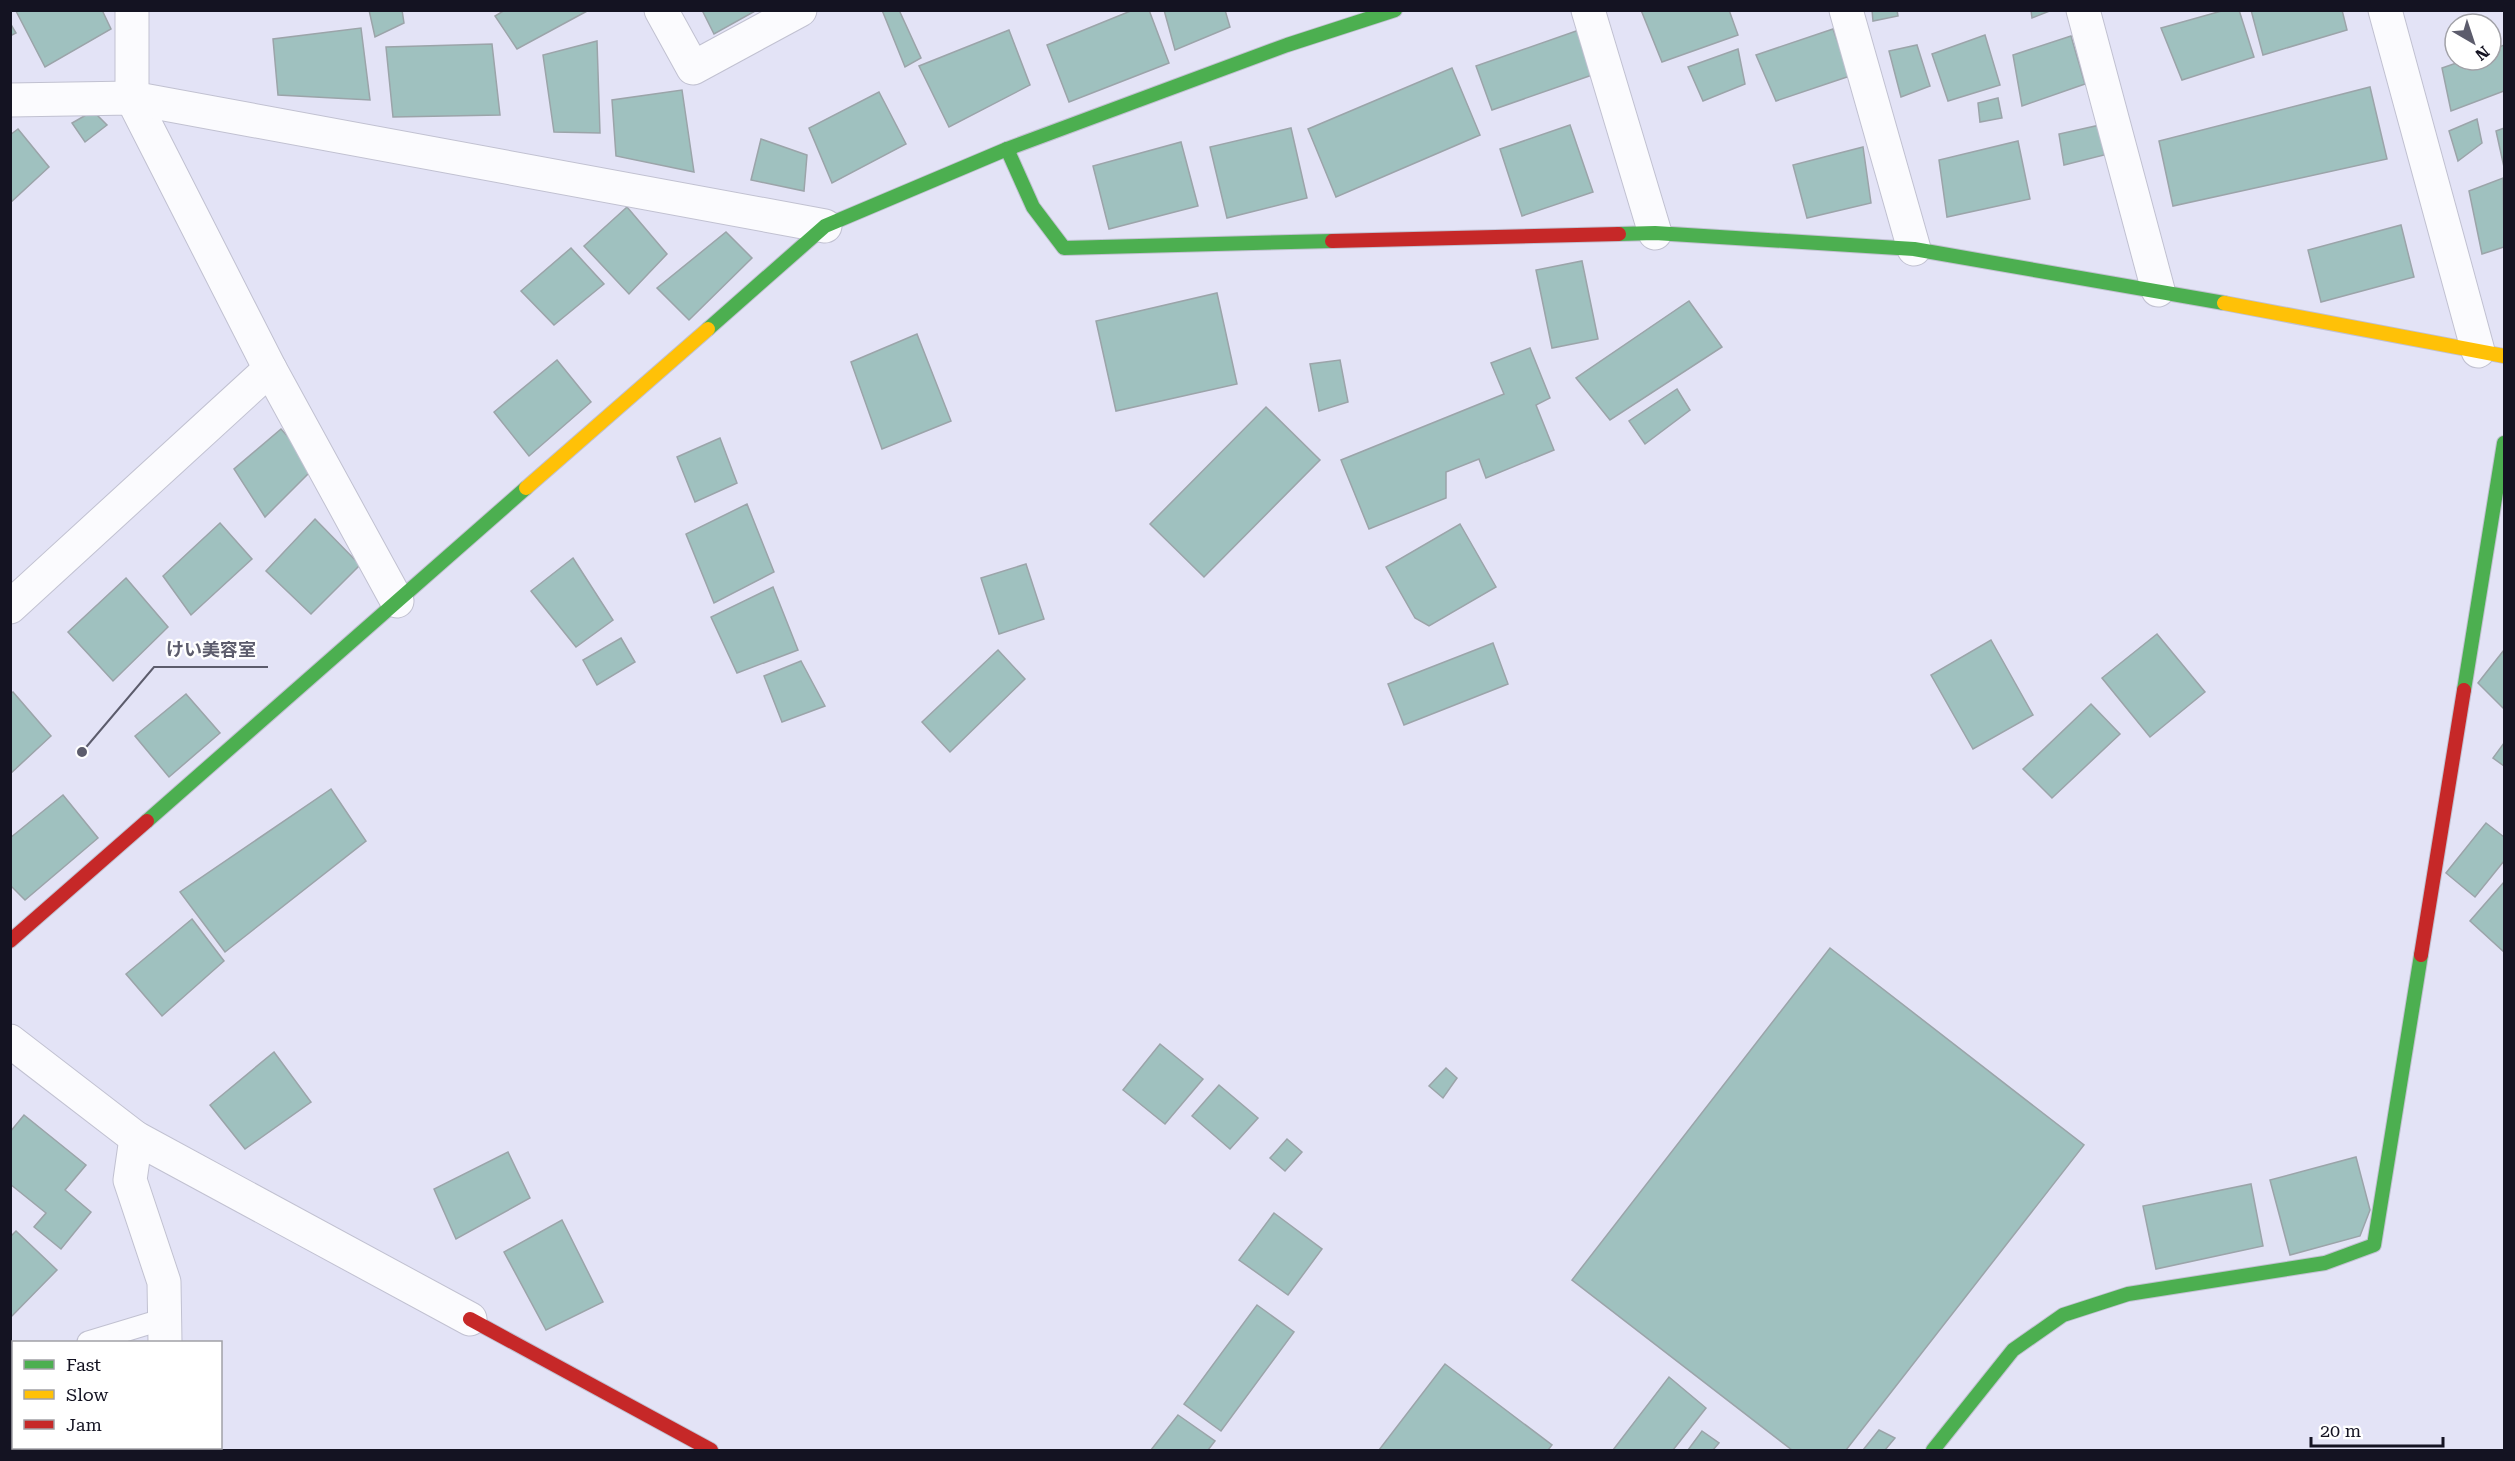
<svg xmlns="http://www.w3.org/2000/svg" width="2515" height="1461" viewBox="0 0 2515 1461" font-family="'Roboto Serif','Noto Sans JP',serif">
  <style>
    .building { fill: #9fc1bf; stroke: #9ba4a9; stroke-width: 1.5 }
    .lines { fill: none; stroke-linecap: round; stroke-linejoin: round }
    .lane-casing { stroke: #c1c1d1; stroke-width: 23 }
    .street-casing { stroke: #c1c1d1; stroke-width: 35 }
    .fast-casing { stroke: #c1c1d1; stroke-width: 16 }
    .slow-casing { stroke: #c1c1d1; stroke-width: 16 }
    .jam-casing { stroke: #c1c1d1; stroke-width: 16 }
    .lane { stroke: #fbfbfe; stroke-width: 21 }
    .street { stroke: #fbfbfe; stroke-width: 33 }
    .fast { stroke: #4caf50; stroke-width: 14 }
    .slow { stroke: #ffc107; stroke-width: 14 }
    .jam { stroke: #c62828; stroke-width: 14 }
    .leader { fill: none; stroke: #5c5c6c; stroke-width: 2 }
    .callout-dot { fill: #5c5c6c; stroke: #fff; stroke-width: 2 }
    .callout-label { font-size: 18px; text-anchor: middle; font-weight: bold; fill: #5c5c6c; stroke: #fff; stroke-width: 4.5; stroke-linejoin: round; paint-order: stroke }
  </style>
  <rect width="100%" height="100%" fill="#e3e3f6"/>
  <g class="building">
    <path d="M102 10 111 29 45 67 16 11Z"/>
    <path d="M369 10H402L404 23 375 37Z"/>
    <path d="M505 10H589L517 49 495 16Z"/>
    <path d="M702 10H757L714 34Z"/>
    <path d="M882 10H899L921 58 905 67Z"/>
    <path d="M1133 10H1149L1169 63 1069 102 1047 45Z"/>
    <path d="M1164 10H1225L1230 27 1175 50Z"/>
    <path d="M1641 10H1729L1738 35 1662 62Z"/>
    <path d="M1872 10H1897L1898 16 1873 21Z"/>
    <path d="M2031 10H2052L2032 18Z"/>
    <path d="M2225 10H2239L2254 57 2182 80 2161 28Z"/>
    <path d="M2251 10H2342L2347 30 2263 55Z"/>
    <path d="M10 23 16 33 10 36Z"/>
    <path d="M361 28 370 100 278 95 273 39Z"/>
    <path d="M1582 29 1598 73 1492 110 1476 66Z"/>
    <path d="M1833 29 1850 76 1776 101 1756 55Z"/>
    <path d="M1009 30 1030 85 949 127 919 66Z"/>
    <path d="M1985 35 2000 85 1948 101 1932 54Z"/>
    <path d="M2071 36 2085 84 2022 106 2013 55Z"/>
    <path d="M597 41 600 133 554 132 543 55Z"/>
    <path d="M492 44 500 115 393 117 386 47Z"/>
    <path d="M1917 45 1930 86 1901 97 1889 51Z"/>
    <path d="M2504 45V91L2451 111 2442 68 2465 60H2491V50Z"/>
    <path d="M1738 49 1745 84 1703 101 1688 67Z"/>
    <path d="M1452 68 1480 135 1336 197 1308 129Z"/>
    <path d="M2370 87 2387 159 2173 206 2159 141Z"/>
    <path d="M682 90 694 172 616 156 612 100Z"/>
    <path d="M879 92 906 144 832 183 809 128Z"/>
    <path d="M1998 98 2002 118 1980 122 1978 103Z"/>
    <path d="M93 111 107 125 85 142 72 123Z"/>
    <path d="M2477 119 2482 143 2458 161 2449 131Z"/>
    <path d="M1570 125 1593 192 1522 216 1500 149Z"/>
    <path d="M2100 125 2104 155 2064 165 2059 134Z"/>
    <path d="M1291 128 1307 198 1227 218 1210 147Z"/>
    <path d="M2504 128V167L2496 131Z"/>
    <path d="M18 129 49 167 10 203V135Z"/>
    <path d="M761 139 807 155 804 191 751 180Z"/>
    <path d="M2018 141 2030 199 1947 217 1939 160Z"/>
    <path d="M1181 142 1198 206 1109 229 1093 166Z"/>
    <path d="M1863 147 1871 203 1807 218 1793 165Z"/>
    <path d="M2503 178 2504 247 2482 254 2469 191Z"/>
    <path d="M627 207 667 254 629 294 584 246Z"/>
    <path d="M2401 225 2414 277 2321 302 2308 250Z"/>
    <path d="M726 232 752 258 689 320 657 288Z"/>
    <path d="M571 248 604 284 554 325 521 291Z"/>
    <path d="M1582 261 1598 339 1552 348 1536 270Z"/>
    <path d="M1217 293 1237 384 1116 411 1096 321Z"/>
    <path d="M1689 301 1722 347 1610 420 1576 378Z"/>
    <path d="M917 334 951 421 882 449 851 362Z"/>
    <path d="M1530 348 1550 398 1536 405 1554 450 1486 478 1479 459 1446 472V498L1369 529 1341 460 1504 394 1491 363Z"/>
    <path d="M557 360 591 402 529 456 494 412Z"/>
    <path d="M1340 360 1348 402 1319 411 1310 364Z"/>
    <path d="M1677 389 1690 410 1645 444 1629 421Z"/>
    <path d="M1266 407 1320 460 1204 577 1150 524Z"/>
    <path d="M281 429 315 467 265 517 234 469Z"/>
    <path d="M720 438 737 483 695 502 677 457Z"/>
    <path d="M747 504 774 572 714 603 686 534Z"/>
    <path d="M315 519 360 565 311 614 266 571Z"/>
    <path d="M220 523 252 559 191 615 163 576Z"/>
    <path d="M1460 524 1496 587 1429 626 1415 618 1386 567Z"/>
    <path d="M573 558 613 620 576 647 531 591Z"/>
    <path d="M1026 564 1044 619 999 634 981 578Z"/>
    <path d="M126 578 168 627 113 681 68 632Z"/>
    <path d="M773 587 798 650 737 673 711 617Z"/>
    <path d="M2157 634 2205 692 2150 737 2102 678Z"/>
    <path d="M621 638 635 662 597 685 583 660Z"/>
    <path d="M1991 640 2033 715 1973 749 1931 675Z"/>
    <path d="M1493 643 1508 684 1404 725 1388 684Z"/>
    <path d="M998 650 1025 679 950 752 922 722Z"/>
    <path d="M2504 650V709L2478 683Z"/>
    <path d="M801 661 825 706 782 722 764 676Z"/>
    <path d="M13 692 51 736 10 774V694Z"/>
    <path d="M186 694 220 733 169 777 135 736Z"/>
    <path d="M2091 704 2120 734 2052 798 2023 769Z"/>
    <path d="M2504 743V766L2493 758Z"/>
    <path d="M331 789 366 841 225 952 180 892Z"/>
    <path d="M63 795 98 838 25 900 10 885V838Z"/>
    <path d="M2486 823 2504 837V861L2475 897 2446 873Z"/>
    <path d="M2504 882V952L2470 921Z"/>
    <path d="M192 919 224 961 162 1016 126 974Z"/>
    <path d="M1830 948 2084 1145 1846 1450H1792L1572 1280Z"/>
    <path d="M1160 1044 1203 1079 1165 1124 1123 1090Z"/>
    <path d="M274 1052 311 1102 245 1149 210 1105Z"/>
    <path d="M1446 1068 1457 1078 1443 1098 1429 1086Z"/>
    <path d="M1219 1085 1258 1118 1230 1149 1192 1116Z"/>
    <path d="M24 1115 86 1165 65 1190 91 1212 61 1249 34 1227 46 1213 10 1184V1132Z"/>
    <path d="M1287 1139 1302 1152 1285 1171 1270 1158Z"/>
    <path d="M508 1152 530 1198 456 1239 434 1189Z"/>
    <path d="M2356 1157 2370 1210 2360 1236 2290 1255 2270 1180Z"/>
    <path d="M2251 1184 2263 1246 2156 1269 2143 1206Z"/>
    <path d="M1274 1213 1322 1249 1288 1295 1239 1260Z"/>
    <path d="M562 1220 603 1302 546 1330 504 1252Z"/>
    <path d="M16 1231 57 1270 10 1318V1237Z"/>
    <path d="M1257 1305 1294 1332 1221 1431 1184 1404Z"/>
    <path d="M1445 1364 1552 1445 1548 1450H1379Z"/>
    <path d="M1669 1377 1706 1408 1673 1450H1613Z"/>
    <path d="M1178 1415 1215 1441 1208 1450H1151Z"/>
    <path d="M1879 1430 1895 1438 1885 1450H1863Z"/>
    <path d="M1702 1431 1719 1443 1713 1450H1688Z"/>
  </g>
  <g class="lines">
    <defs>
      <g id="lane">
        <path d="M88 1342 164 1319"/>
        <path d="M10 1367 14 1366"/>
      </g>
      <g id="street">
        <path d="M132 10V98L270 369 397 601"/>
        <path d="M661 10 693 68 800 10"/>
        <path d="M1588 10 1655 233"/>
        <path d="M1846 10 1914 249"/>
        <path d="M2083 10 2158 290"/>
        <path d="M2385 10 2478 351"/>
        <path d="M10 100 132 98 825 226"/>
        <path d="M10 607 270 369"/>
        <path d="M10 1041 136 1138 470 1319"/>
        <path d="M136 1138 130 1180 164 1282 165 1342"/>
        <path d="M140 1450 141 1448"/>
      </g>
      <g id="fast">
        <path d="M1007 149 1033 207 1064 248 1332 241"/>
        <path d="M1619 234 1655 233 1914 249 2224 303"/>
        <path d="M708 329 825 226 1007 149 1287 45 1395 10"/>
        <path d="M2464 690 2504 443"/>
        <path d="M147 821 526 488"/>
        <path d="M1933 1450 2013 1350 2063 1315 2128 1294 2325 1263 2374 1245 2421 955"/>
      </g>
      <g id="slow">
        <path d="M2224 303 2504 356"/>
        <path d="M526 488 708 329"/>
      </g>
      <g id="jam">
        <path d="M1332 241 1619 234"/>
        <path d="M10 941 147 821"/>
        <path d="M2421 955 2464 690"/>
        <path d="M470 1319 711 1450"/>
      </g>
    </defs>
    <use href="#lane" class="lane-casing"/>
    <use href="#street" class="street-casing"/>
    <use href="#fast" class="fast-casing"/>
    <use href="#slow" class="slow-casing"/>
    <use href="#jam" class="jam-casing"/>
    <use href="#lane" class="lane"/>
    <use href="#street" class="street"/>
    <use href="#fast" class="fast"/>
    <use href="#slow" class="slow"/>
    <use href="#jam" class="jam"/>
  </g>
  <path class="leader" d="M82 752L154 667H268"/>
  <circle class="callout-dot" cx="82" cy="752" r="6"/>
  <g class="callout-label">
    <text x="211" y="656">けい美容室</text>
  </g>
  <rect width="2515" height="1461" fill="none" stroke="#141322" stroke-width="24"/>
  <rect x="12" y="1341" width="210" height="108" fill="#ffffff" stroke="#a1a1a7" stroke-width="1.5"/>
  <rect x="24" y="1360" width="30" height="9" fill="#4caf50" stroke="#a1a1a7" stroke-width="1.5"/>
  <text x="66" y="1371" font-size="18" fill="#141322">Fast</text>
  <rect x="24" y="1390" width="30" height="9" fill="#ffc107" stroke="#a1a1a7" stroke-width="1.5"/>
  <text x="66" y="1401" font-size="18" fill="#141322">Slow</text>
  <rect x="24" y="1420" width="30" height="9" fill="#c62828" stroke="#a1a1a7" stroke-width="1.5"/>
  <text x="66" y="1431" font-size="18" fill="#141322">Jam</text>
  <g transform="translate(2473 42) rotate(141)"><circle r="28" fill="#ffffff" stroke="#a1a1a7" stroke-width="1.5"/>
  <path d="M0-4.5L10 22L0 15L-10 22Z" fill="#5c5c6c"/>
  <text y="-9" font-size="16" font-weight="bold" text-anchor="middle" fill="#141322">N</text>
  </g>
  <path d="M2311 1437v9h132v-9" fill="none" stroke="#141322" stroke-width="3"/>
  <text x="2320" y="1437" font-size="18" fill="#141322" stroke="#ffffff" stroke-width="4.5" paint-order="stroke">20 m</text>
</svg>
